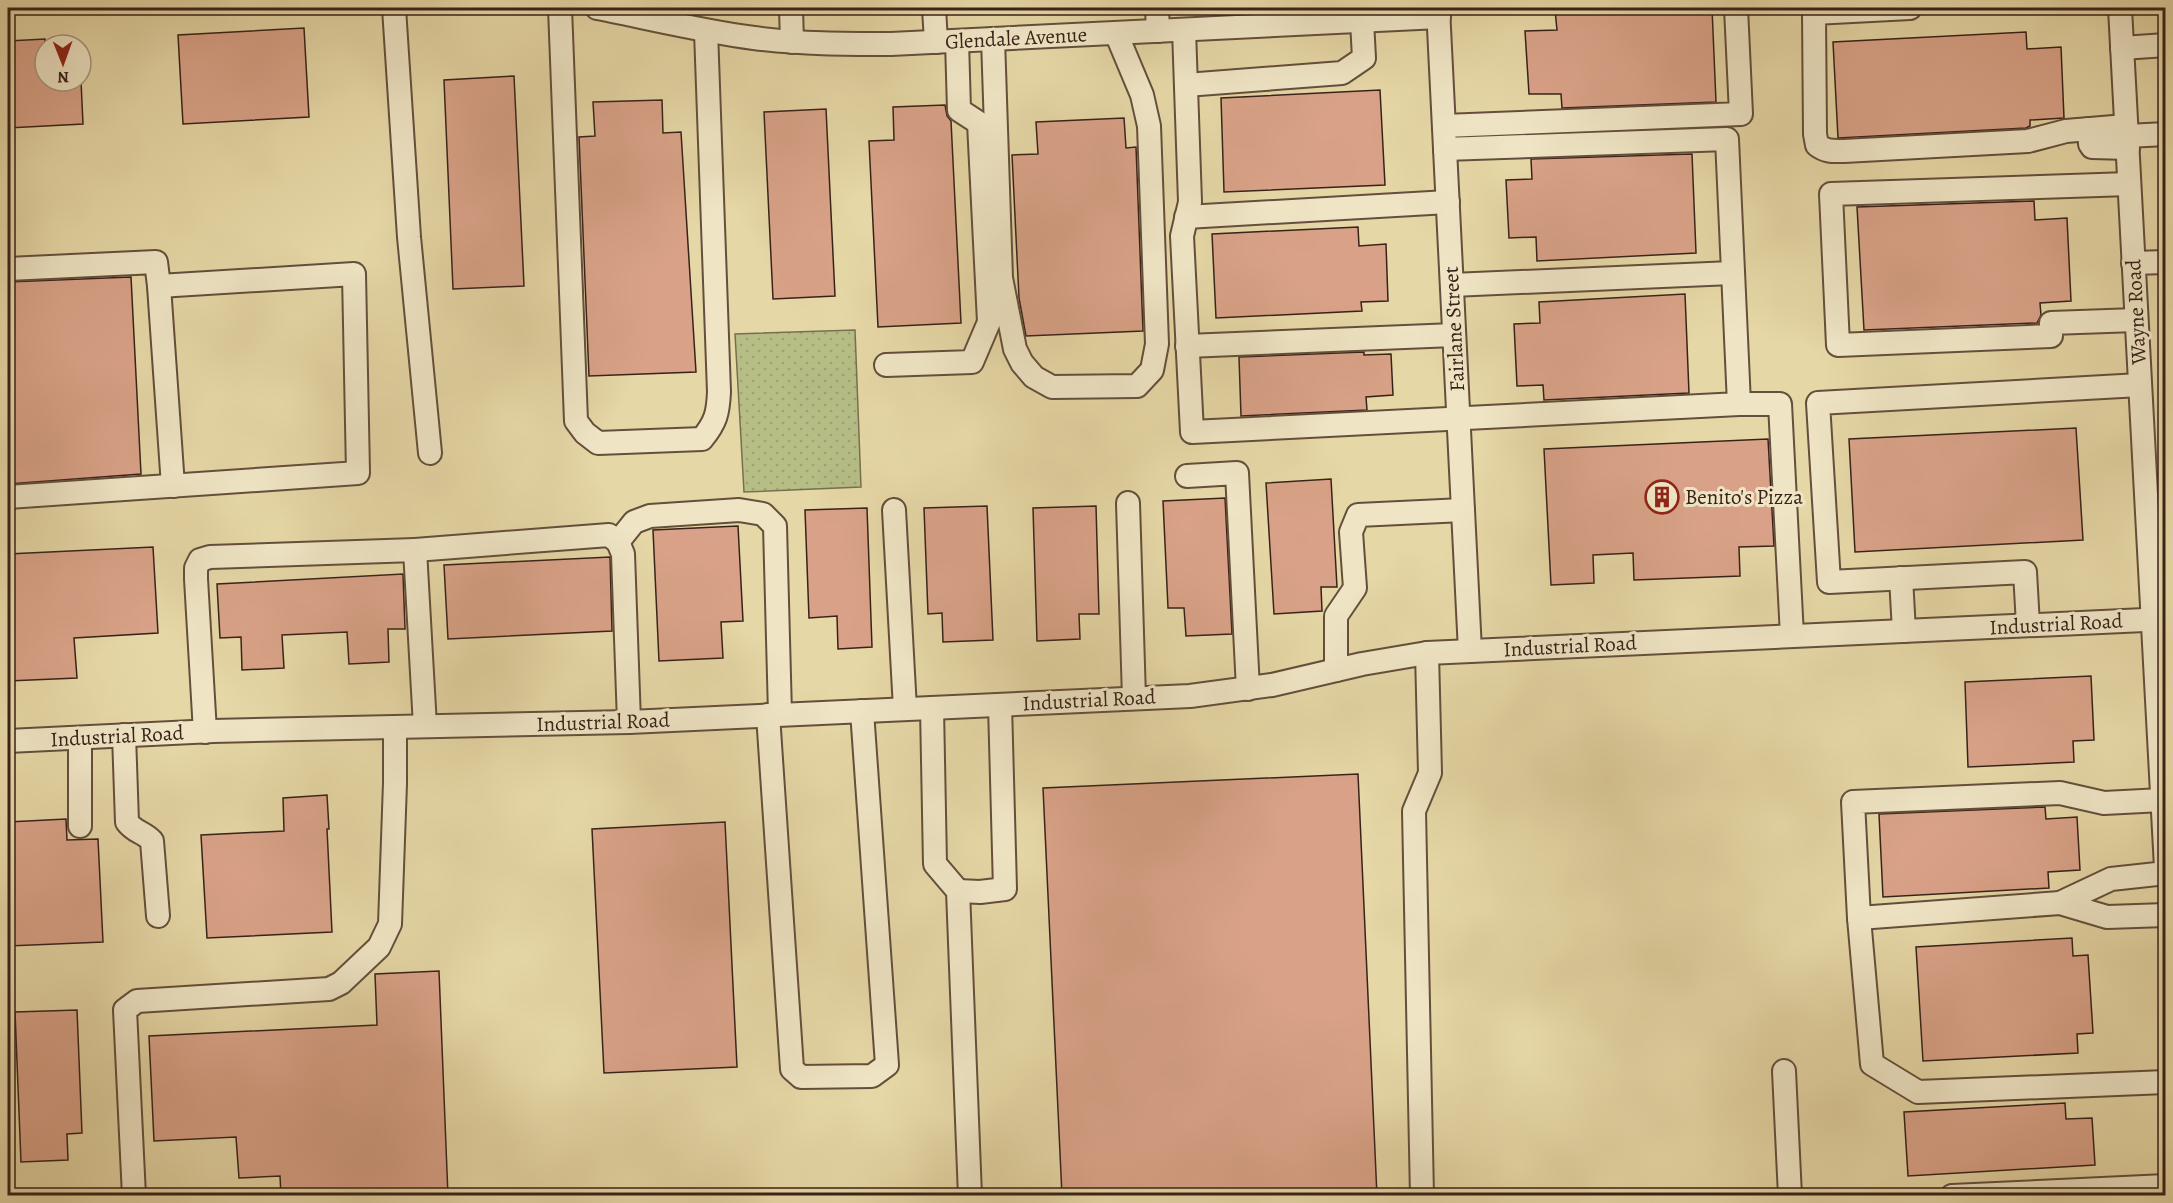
<svg xmlns="http://www.w3.org/2000/svg" width="2173" height="1203" viewBox="0 0 2173 1203" font-family="Alegreya,serif">
  <style>
    .grass { fill: url(#grass-dots); stroke: #777050; stroke-width: 1.5 }
    .building { fill: #d9a288; stroke: #382219; stroke-width: 1.5 }
    .lines { fill: none; stroke-linecap: round; stroke-linejoin: round }
    .minor-casing { stroke: #644f3c; stroke-width: 26 }
    .minor { stroke: #efe5c5; stroke-width: 22 }
    .labels { text-anchor: middle; dominant-baseline: central; stroke-width: 6; stroke-linejoin: round; paint-order: stroke }
    .street-label { font-size: 21px; fill: #382219; stroke: #efe5c5 }
    .poi-label { font-size: 21px; fill: #382219; stroke: #efe5c5; text-anchor: start }
  </style>
  <defs>
    <pattern id="grass-dots" width="8" height="8" patternUnits="userSpaceOnUse" patternTransform="scale(1.5)"><rect width="8" height="8" fill="#b6be86"/><path d="M2 2h.1M6 6h.1" fill="none" stroke="#9da373" stroke-width="1.8" stroke-linecap="round"/></pattern>
  </defs>
  <rect width="100%" height="100%" fill="#e6d7a6"/>
  <filter id="stains"><feTurbulence type="fractalNoise" baseFrequency=".00333" numOctaves="4"/><feColorMatrix values="0 0 0 0 .2 0 0 0 0 .09 0 0 0 0 .02 0 0 0 .5 -.17"/></filter>
  <radialGradient id="worn" r=".72"><stop offset=".6" stop-color="#630" stop-opacity="0"/><stop offset="1" stop-color="#630" stop-opacity=".3"/></radialGradient>
  <path class="grass" d="M855 330 861 487 744 492 735 334Z"/>
  <g class="building">
    <path d="M1602 8H1712L1716 102 1562 108 1561 94H1529L1525 31 1557 30 1555 10Z"/>
    <path d="M304 28 309 117 183 124 178 35Z"/>
    <path d="M2026 32 2027 49 2061 47 2064 118 2030 120V126L2026 128 1838 138 1833 42Z"/>
    <path d="M45 39V81H81L83 124 8 128V41Z"/>
    <path d="M514 76 524 286 453 289 444 80Z"/>
    <path d="M1380 90 1385 185 1224 192 1221 98Z"/>
    <path d="M662 100 663 133 681 132 696 372 589 376 579 137 595 136 593 102Z"/>
    <path d="M945 105 947 116 951 121 961 323 878 327 869 141 894 140 893 107Z"/>
    <path d="M826 109 835 296 773 299 764 112Z"/>
    <path d="M1124 118 1126 148 1136 147 1143 331 1026 336 1019 298 1012 155 1038 154 1036 122Z"/>
    <path d="M1692 154 1696 253 1537 261 1536 237 1509 238 1506 180 1532 179 1531 159Z"/>
    <path d="M2034 201 2035 220 2067 218 2071 301 2040 303 2041 315 2037 323 1864 330 1857 207Z"/>
    <path d="M1358 227 1359 246 1386 244 1388 301 1361 302 1362 311 1216 318 1212 234Z"/>
    <path d="M131 277 141 474 8 484V282Z"/>
    <path d="M1685 294 1689 393 1544 400 1543 385 1517 386 1514 324 1540 323 1539 302Z"/>
    <path d="M1364 352V355L1391 354 1393 395 1366 397 1367 410 1241 416 1239 357Z"/>
    <path d="M2076 428 2083 540 1855 552 1849 439Z"/>
    <path d="M1768 439 1774 546 1739 547 1740 576 1634 580 1633 553 1593 555 1594 583 1551 585 1544 449Z"/>
    <path d="M1331 479 1337 587H1321L1322 611 1274 614 1266 483Z"/>
    <path d="M1225 498 1232 634 1186 636 1184 608H1168L1163 501Z"/>
    <path d="M987 506 993 640 943 642 942 613 928 614 924 508Z"/>
    <path d="M1096 506 1099 614H1079L1080 639 1037 641 1033 508Z"/>
    <path d="M867 508 872 647 838 649 837 616 809 618 805 510Z"/>
    <path d="M738 526 743 621 721 622 723 658 659 661 653 530Z"/>
    <path d="M153 547 158 633 74 638 77 678 8 681V554Z"/>
    <path d="M610 557 612 631 448 639 444 565Z"/>
    <path d="M403 574 405 629H388L389 662 349 664 347 632 282 635 284 668 242 670 241 637 220 638 217 584Z"/>
    <path d="M2091 676 2094 740 2073 741 2074 762 1968 767 1965 682Z"/>
    <path d="M1358 774 1377 1196H1062L1043 788Z"/>
    <path d="M327 795 329 829H327L332 932 207 938 201 835 284 831 283 798Z"/>
    <path d="M2045 807 2046 819 2077 817 2080 870 2048 872 2049 888 1883 897 1879 814Z"/>
    <path d="M66 819 67 840 98 839 103 942 8 946V822Z"/>
    <path d="M725 822 737 1067 604 1073 592 829Z"/>
    <path d="M2072 938 2073 956 2088 955 2093 1033 2077 1034 2078 1053 1923 1061 1916 947Z"/>
    <path d="M439 971 448 1196H281L280 1176 239 1178 236 1137 154 1141 149 1036 377 1025 375 974Z"/>
    <path d="M77 1010 82 1133 67 1134 68 1160 21 1162 15 1012Z"/>
    <path d="M2065 1103 2066 1119 2092 1118 2095 1165 1908 1176 1904 1112Z"/>
  </g>
  <g class="lines">
    <defs>
      <g id="minor">
        <path d="M394 8 409 237 430 453"/>
        <path d="M560 8 576 421 585 433 598 443 702 439C716 422 718 413 719 392L706 31"/>
        <path d="M597 8C649 18 701 31 754 38 800 44 846 44 891 44L1439 17"/>
        <path d="M791 8 792 42"/>
        <path d="M934 8 936 42"/>
        <path d="M1157 8 1158 31"/>
        <path d="M1438 8 1470 651"/>
        <path d="M1910 8 1814 13 1815 134 1817 145C1826 152 1834 151 1844 151L2028 141 2066 131 2126 126"/>
        <path d="M2120 8 2166 868"/>
        <path d="M1184 30 1190 202 1182 236 1192 432 1739 404 1727 139 1445 149"/>
        <path d="M993 39 1001 278 1015 349 1022 363 1034 377 1052 387 1137 386 1152 370 1157 344 1149 126 1142 95 1116 33"/>
        <path d="M2122 48 2166 45"/>
        <path d="M1186 85 1342 73 1364 58 1362 21"/>
        <path d="M1444 126 1741 114 1736 8"/>
        <path d="M2089 129 2090 144 2092 147 2128 148"/>
        <path d="M2127 136 2166 134"/>
        <path d="M2129 184 1831 194 1838 345 2051 336V323L2136 320"/>
        <path d="M1186 217 1448 202"/>
        <path d="M2133 263 2166 262"/>
        <path d="M8 269 156 262 159 286 354 274 358 473 8 497"/>
        <path d="M1452 285 1732 273"/>
        <path d="M159 286 173 486"/>
        <path d="M1187 346 1454 335"/>
        <path d="M886 365 972 362 989 322 979 123 959 110 957 41"/>
        <path d="M1739 404H1780L1792 636"/>
        <path d="M1187 476 1237 473 1248 689"/>
        <path d="M1128 503 1134 698"/>
        <path d="M894 510 905 709"/>
        <path d="M618 542 634 522 650 516 739 510 763 514 775 526 780 714"/>
        <path d="M415 550 609 535 618 542 623 554 629 722"/>
        <path d="M1901 578 1904 631"/>
        <path d="M2028 625 2025 572 1829 582 1818 403 2140 385"/>
        <path d="M1336 670V616L1355 588 1351 532 1358 515 1463 510"/>
        <path d="M932 708 935 864 958 891 970 1196"/>
        <path d="M768 715 792 1069 801 1077 872 1076 887 1065 862 711"/>
        <path d="M205 732 196 579V568L200 560 210 557 415 550 425 726"/>
        <path d="M124 735 127 822C134 832 144 832 152 841L158 916"/>
        <path d="M80 738V826"/>
        <path d="M8 741 213 731 629 722 1190 696 1272 685 1362 664 1427 653 2166 619"/>
        <path d="M2162 800 2104 803 2060 793 1853 802 1859 918 2060 903 2111 879 2166 873"/>
        <path d="M958 891 980 892 1005 889 1000 705"/>
        <path d="M2060 903 2107 917 2166 915"/>
        <path d="M1859 918 1872 1064 1918 1092 2166 1082"/>
        <path d="M1784 1071 1790 1196"/>
        <path d="M134 1196 125 1010 137 1001 329 989 341 983 379 947 390 924 395 783V727"/>
        <path d="M1422 1196 1414 811 1430 773 1427 653"/>
        <path d="M1952 1196 2166 1186"/>
      </g>
    </defs>
    <use href="#minor" class="minor-casing"/>
    <use href="#minor" class="minor"/>
  </g>
  <defs>
    <symbol id="building-ring" viewBox="-11 -11 22 22"><circle r="9.5" fill="#efe5c5" stroke="#8f2418" stroke-width="1.5"/><path d="M-4-6H4V6H1V3H-1V6H-4ZM-2.5-4.3h1.7v1.8h-1.7ZM.8-4.3h1.7v1.8H.8ZM-2.5-1h1.7V.8h-1.7ZM.8-1h1.7V.8H.8Z" fill="#8f2418"/></symbol>
  </defs>
  <g fill-rule="evenodd">
    <use href="#building-ring" x="1643" y="478" width="38" height="38"/>
  </g>
  <g class="labels">
    <g class="street-label">
      <text transform="translate(1016 38) rotate(-3)">Glendale Avenue</text>
      <text transform="translate(2136 312) rotate(-93)">Wayne Road</text>
      <text transform="translate(1454 329) rotate(-93)">Fairlane Street</text>
      <text transform="translate(2056 624) rotate(-3)">Industrial Road</text>
      <text transform="translate(1570 646) rotate(-3)">Industrial Road</text>
      <text transform="translate(1089 700) rotate(-3)">Industrial Road</text>
      <text transform="translate(603 722) rotate(-2)">Industrial Road</text>
      <text transform="translate(117 736) rotate(-3)">Industrial Road</text>
    </g>
    <g class="poi-label">
      <text x="1685" y="497">Benito's Pizza</text>
    </g>
  </g>
  <rect width="2173" height="1203" fill="none" stroke="#e6d7a6" stroke-width="30"/>
  <rect x="9" y="9" width="2155" height="1185" fill="none" stroke="#382219" stroke-width="3"/>
  <rect x="15" y="15" width="2143" height="1173" fill="none" stroke="#382219" stroke-width="1.5"/>
  <g transform="translate(63 63) rotate(179)"><circle r="28" fill="#efe5c5" stroke="#a69780" stroke-width="1.5"/>
  <path d="M0-4.5L10 22L0 15L-10 22Z" fill="#8f2418"/>
  <text y="-9" font-size="16" font-weight="bold" text-anchor="middle" fill="#382219">N</text>
  </g>
  <rect width="100%" height="100%" filter="url(#stains)"/>
  <rect width="100%" height="100%" fill="url(#worn)"/>
</svg>
